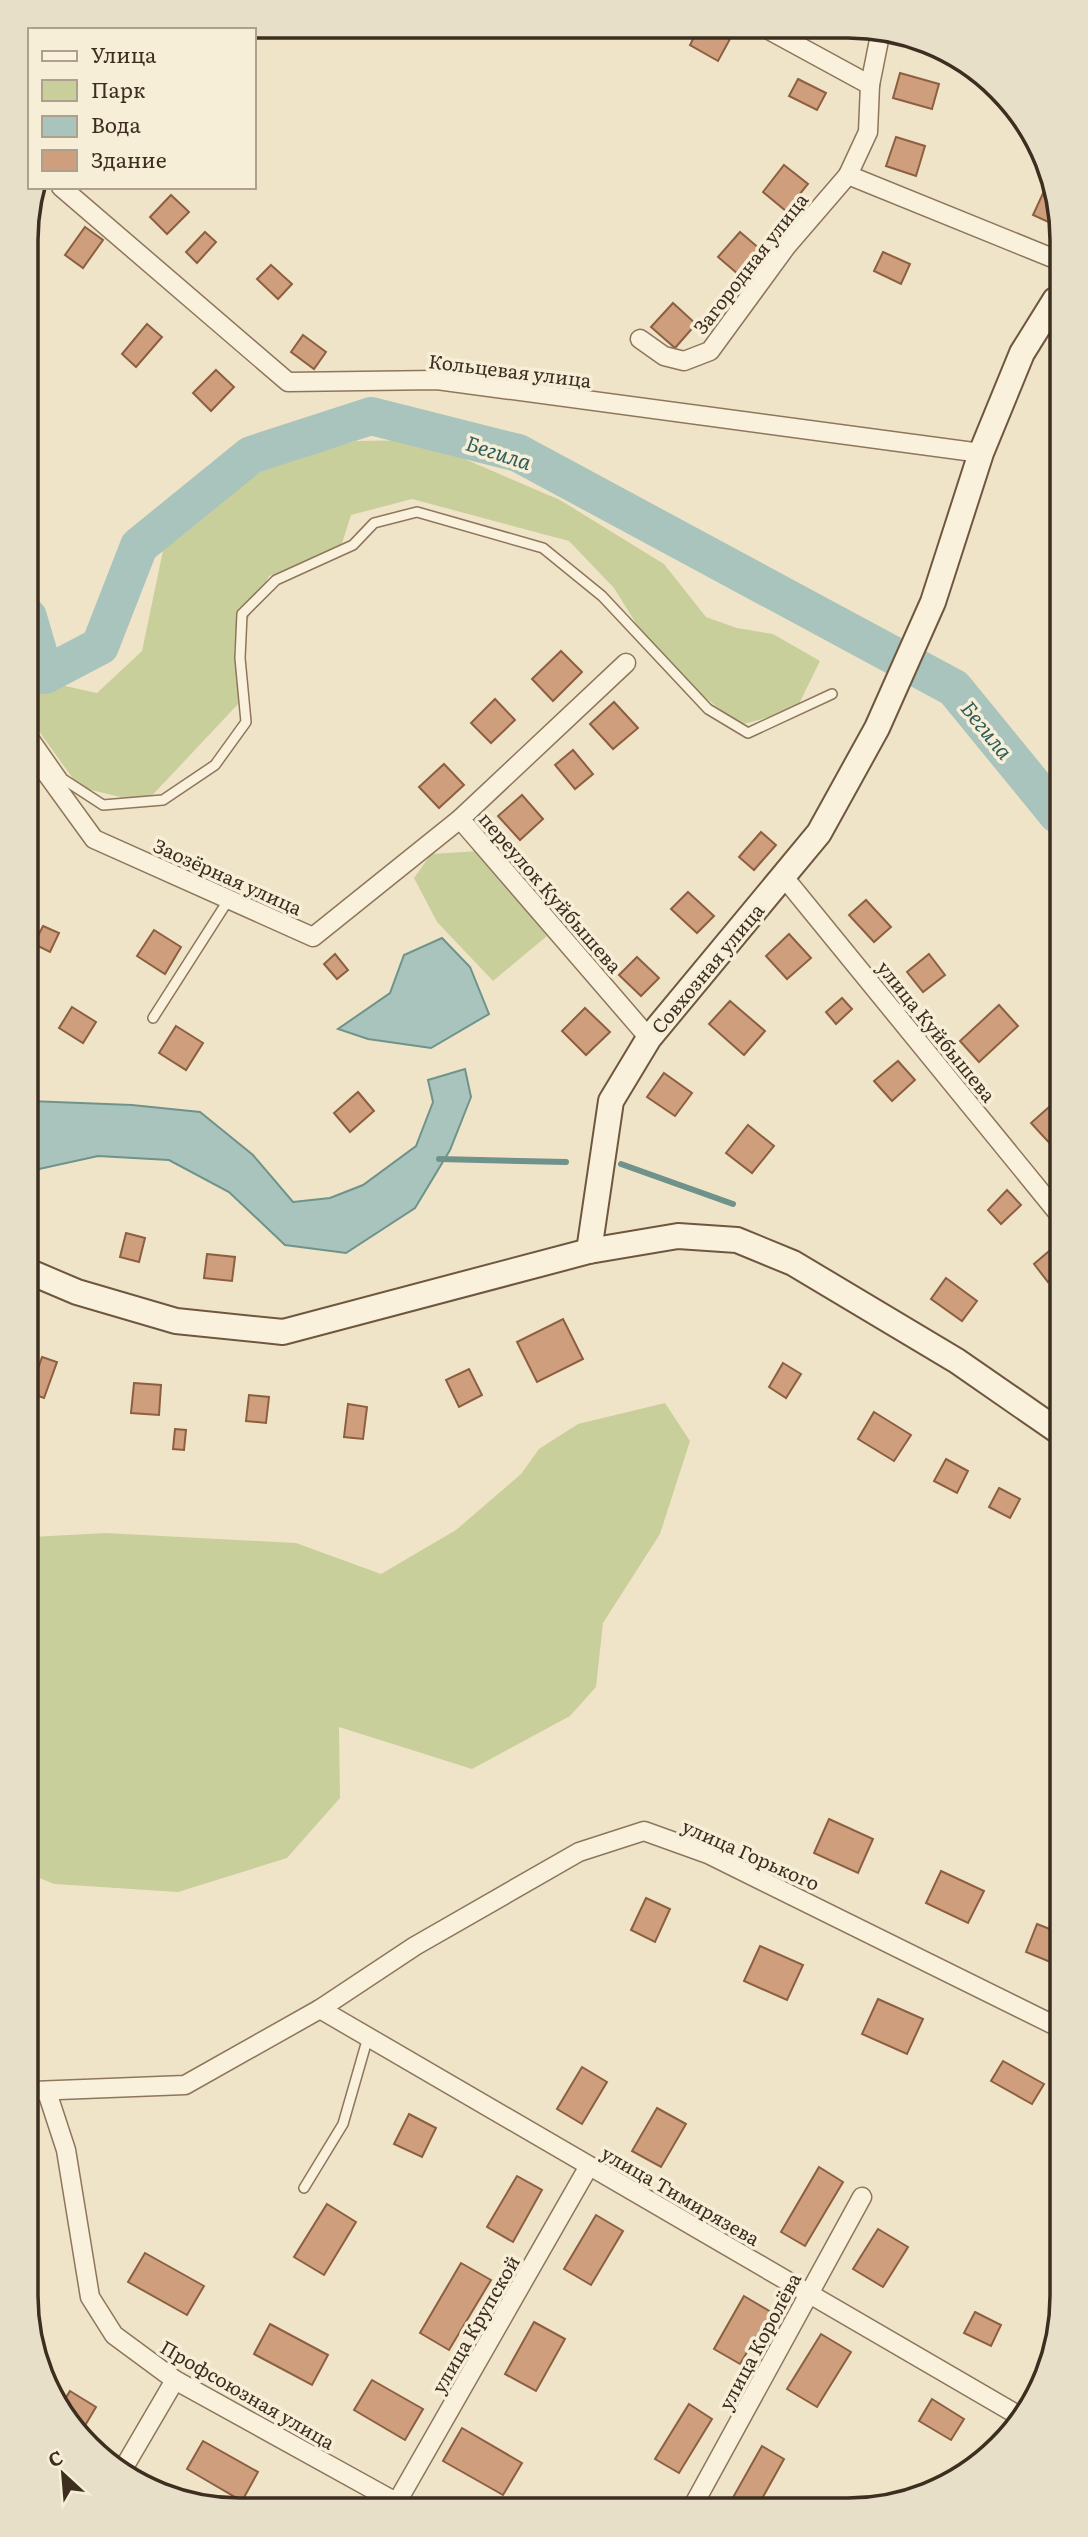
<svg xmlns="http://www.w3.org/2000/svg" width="1088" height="2537" viewBox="0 0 1088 2537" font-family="Literata,serif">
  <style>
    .green { fill: #c9cf9b }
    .water { fill: #a9c4bc; stroke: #6f938a; stroke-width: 2 }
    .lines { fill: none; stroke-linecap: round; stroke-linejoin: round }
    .stream { stroke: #6f938a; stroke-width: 6 }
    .river { stroke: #a9c4bc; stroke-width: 38 }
    .building { fill: #cf9f7d; stroke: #8d5f41; stroke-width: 2 }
    .lane-casing { stroke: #8d765c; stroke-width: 12 }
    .street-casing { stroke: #8d765c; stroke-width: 21 }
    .secondary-casing { stroke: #6f573f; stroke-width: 28 }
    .lane { stroke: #faf1dc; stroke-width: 9 }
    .street { stroke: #faf1dc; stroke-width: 18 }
    .secondary { stroke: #faf1dc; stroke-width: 24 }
    .labels { text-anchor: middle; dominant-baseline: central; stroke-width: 7; stroke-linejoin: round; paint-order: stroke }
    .street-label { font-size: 19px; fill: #3d2e20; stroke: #f7eed8 }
    .water-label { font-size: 21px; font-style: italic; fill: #2f5d5a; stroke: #f7eed8 }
    .rim { fill: none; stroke: #3d2e20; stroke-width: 3.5 }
  </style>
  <rect width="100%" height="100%" fill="#f0e4c8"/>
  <g class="green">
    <path d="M420 440 560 500 664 564 706 617 737 628 773 634 820 661 796 710 740 725 660 662 614 588 569 541 412 499 351 515 339 553 269 576 234 648 240 702 145 803 79 787 28 716V686L38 680 97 693 142 651 165 541 266 467 356 441Z"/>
    <path d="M479 851 547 936 493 981 437 922 414 878 431 854Z"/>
    <path d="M665 1403 690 1441 660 1534 603 1623 596 1687 570 1716 472 1769 339 1727 340 1798 287 1858 178 1892 54 1884 32 1875 31 1537 106 1533 296 1543 381 1574 456 1530 521 1474 539 1449 578 1424Z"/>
  </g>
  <g class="water">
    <path d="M442 938 470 967 489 1014 431 1048 368 1039 338 1029 390 993 404 955Z"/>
    <path d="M465 1069 471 1097 450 1150 415 1208 346 1253 285 1245 229 1192 169 1160 98 1156 30 1171V1101L132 1105 200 1112 253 1155 293 1202 330 1198 363 1185 416 1146 433 1102 428 1080Z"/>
  </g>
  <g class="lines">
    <g class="stream">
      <path d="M439 1159 566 1162"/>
      <path d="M621 1164 733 1204"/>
    </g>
    <path class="river" d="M28 617 45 675 100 646 139 546 251 455 371 416 518 453 954 688 1057 814"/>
  </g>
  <g class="building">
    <path d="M698 29H711L730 39 718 61 690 45Z"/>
    <path d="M900 73 939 84 932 109 893 98Z"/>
    <path d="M798 79 826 93 817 110 789 96Z"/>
    <path d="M896 137 925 146 916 176 886 166Z"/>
    <path d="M784 165 808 184 786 211 763 192Z"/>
    <path d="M1044 191 1055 196V225L1033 215Z"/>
    <path d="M171 195 189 212 167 234 150 217Z"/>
    <path d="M85 227 103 240 83 268 65 255Z"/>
    <path d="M205 232 216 242 197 263 186 252Z"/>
    <path d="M740 232 760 249 738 274 718 257Z"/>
    <path d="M883 252 910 264 901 284 874 271Z"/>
    <path d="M271 265 292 284 278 299 257 279Z"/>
    <path d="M673 303 696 324 675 348 651 327Z"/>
    <path d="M147 324 162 337 136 367 122 354Z"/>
    <path d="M303 335 326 352 314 369 291 352Z"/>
    <path d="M216 370 234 387 211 411 193 393Z"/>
    <path d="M561 651 582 672 553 701 532 679Z"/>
    <path d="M495 699 515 720 491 743 471 723Z"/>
    <path d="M614 702 638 728 613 749 590 724Z"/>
    <path d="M573 750 593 774 575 789 555 765Z"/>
    <path d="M444 764 464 785 439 808 419 787Z"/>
    <path d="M522 795 543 819 520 840 498 816Z"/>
    <path d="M761 832 776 845 754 870 739 857Z"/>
    <path d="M688 892 714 916 697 933 671 909Z"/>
    <path d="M866 900 891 927 874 942 849 915Z"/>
    <path d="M43 926 59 933 50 952 34 944Z"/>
    <path d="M154 930 181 947 165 974 137 956Z"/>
    <path d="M789 934 811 958 787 979 766 956Z"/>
    <path d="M335 954 348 970 337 979 324 964Z"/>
    <path d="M929 954 945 975 923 992 907 972Z"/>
    <path d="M637 957 659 978 641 996 619 975Z"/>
    <path d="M842 998 852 1009 836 1024 826 1012Z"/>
    <path d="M730 1001 765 1031 744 1055 709 1024Z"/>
    <path d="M999 1005 1018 1026 979 1062 960 1041Z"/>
    <path d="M72 1007 96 1022 83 1043 59 1028Z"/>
    <path d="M585 1008 610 1032 586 1055 562 1031Z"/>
    <path d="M176 1026 203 1043 186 1070 159 1053Z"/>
    <path d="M898 1061 915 1080 892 1101 874 1081Z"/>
    <path d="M664 1073 692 1093 675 1116 647 1097Z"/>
    <path d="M358 1092 374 1111 350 1132 334 1113Z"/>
    <path d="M1057 1100 1058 1145 1054 1148 1031 1123Z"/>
    <path d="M748 1125 774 1146 752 1173 726 1153Z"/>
    <path d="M1007 1190 1021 1205 1001 1224 988 1210Z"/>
    <path d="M126 1233 145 1238 139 1262 120 1257Z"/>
    <path d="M1055 1246 1058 1250V1274L1048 1282 1034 1264Z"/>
    <path d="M207 1254 235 1257 232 1281 204 1278Z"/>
    <path d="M946 1278 977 1301 962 1321 931 1299Z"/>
    <path d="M563 1319 583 1359 537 1382 517 1342Z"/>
    <path d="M42 1357 57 1362 44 1398 30 1393Z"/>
    <path d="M783 1363 801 1374 786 1398 769 1387Z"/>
    <path d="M469 1369 482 1395 459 1407 446 1380Z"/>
    <path d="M134 1383 161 1385 159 1415 131 1413Z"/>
    <path d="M249 1395 269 1397 266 1423 246 1421Z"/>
    <path d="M348 1404 367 1407 363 1439 344 1437Z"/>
    <path d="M874 1412 911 1435 894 1461 858 1439Z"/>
    <path d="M175 1429 186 1430 184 1450 173 1449Z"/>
    <path d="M946 1459 968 1471 957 1493 934 1481Z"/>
    <path d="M999 1488 1020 1499 1010 1518 989 1507Z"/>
    <path d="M829 1819 873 1839 858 1873 814 1853Z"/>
    <path d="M941 1871 984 1891 968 1923 926 1903Z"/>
    <path d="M646 1898 670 1909 655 1942 631 1930Z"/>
    <path d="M1037 1924 1060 1933V1966L1026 1952Z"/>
    <path d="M760 1946 803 1965 787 2000 744 1981Z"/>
    <path d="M878 1999 923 2019 907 2054 862 2034Z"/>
    <path d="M1003 2061 1044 2084 1032 2104 991 2081Z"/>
    <path d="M582 2067 607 2082 582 2124 557 2109Z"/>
    <path d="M657 2108 686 2124 661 2167 632 2151Z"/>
    <path d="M409 2114 436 2128 422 2157 394 2144Z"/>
    <path d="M819 2167 843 2182 805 2246 781 2232Z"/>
    <path d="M517 2176 542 2190 513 2242 487 2227Z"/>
    <path d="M327 2204 356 2222 324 2275 294 2257Z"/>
    <path d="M596 2215 623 2231 591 2285 564 2269Z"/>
    <path d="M878 2229 908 2247 883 2287 853 2269Z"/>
    <path d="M145 2253 204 2286 187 2315 128 2282Z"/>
    <path d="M461 2263 491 2280 449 2350 420 2333Z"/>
    <path d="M744 2296 771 2312 740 2364 714 2349Z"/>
    <path d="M975 2312 1001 2325 991 2346 964 2333Z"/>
    <path d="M534 2322 565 2339 536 2391 505 2374Z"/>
    <path d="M270 2324 328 2355 312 2385 254 2354Z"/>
    <path d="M821 2334 851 2352 817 2407 787 2389Z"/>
    <path d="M372 2380 423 2409 405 2440 354 2410Z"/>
    <path d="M70 2391 96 2407 80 2434 59 2409Z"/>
    <path d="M932 2399 964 2419 951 2440 919 2421Z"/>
    <path d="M689 2404 712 2419 679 2473 655 2459Z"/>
    <path d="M462 2428 522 2463 503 2495 443 2461Z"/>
    <path d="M203 2441 258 2472 242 2501 187 2469Z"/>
    <path d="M762 2446 784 2459 759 2504H737L731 2501Z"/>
  </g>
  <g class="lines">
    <defs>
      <g id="lane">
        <path d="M28 729 63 779 103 805 163 800 215 765 246 722 240 658 242 614 276 580 353 545 374 523 417 512 543 548 602 596 708 709 748 733 832 694"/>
        <path d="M153 1018 229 899"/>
        <path d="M304 2188 343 2124 368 2037"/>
      </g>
      <g id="street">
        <path d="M769 30 870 85"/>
        <path d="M848 175 1055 259"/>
        <path d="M61 187 288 382 437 380 981 453"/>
        <path d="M640 339 664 356 684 361 710 351 786 247 848 175 868 132 870 85 881 30"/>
        <path d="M626 663 460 819 649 1038"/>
        <path d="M28 748 94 839 313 937 460 819"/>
        <path d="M783 876 1058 1213"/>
        <path d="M320 2009 1021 2417"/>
        <path d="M33 2091 185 2085 320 2009 415 1946 579 1852 644 1831 708 1854 1060 2028"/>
        <path d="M47 2092 66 2150 90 2297 114 2335 175 2380 403 2506"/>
        <path d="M123 2469 175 2380"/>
        <path d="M397 2502 589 2166"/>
        <path d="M694 2504 862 2197"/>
      </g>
      <g id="secondary">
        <path d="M589 1251 611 1101 649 1038 819 833 877 728 933 602 981 453 1022 353 1055 300"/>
        <path d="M30 1272 77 1292 176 1321 283 1332 589 1251 678 1236 737 1240 793 1263 957 1361 1058 1431"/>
      </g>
    </defs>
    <use href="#lane" class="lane-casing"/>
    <use href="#street" class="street-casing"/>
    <use href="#secondary" class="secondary-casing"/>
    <use href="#lane" class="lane"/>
    <use href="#street" class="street"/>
    <use href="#secondary" class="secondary"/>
  </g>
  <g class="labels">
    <g class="street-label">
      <text transform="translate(750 263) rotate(-52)">Загородная улица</text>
      <text transform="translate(510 370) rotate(7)">Кольцевая улица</text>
      <text transform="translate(228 876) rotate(24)">Заозёрная улица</text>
      <text transform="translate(551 892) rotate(49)">переулок Куйбышева</text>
      <text transform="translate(707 968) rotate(-50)">Совхозная улица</text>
      <text transform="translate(937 1031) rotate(51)">улица Куйбышева</text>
      <text transform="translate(751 1854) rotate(24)">улица Горького</text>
      <text transform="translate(681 2195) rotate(30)">улица Тимирязева</text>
      <text transform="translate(475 2324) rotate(-60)">улица Крупской</text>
      <text transform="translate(759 2341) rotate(-62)">улица Королёва</text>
      <text transform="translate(248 2394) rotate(30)">Профсоюзная улица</text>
    </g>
    <g class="water-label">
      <text transform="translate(499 451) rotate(18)">Бегила</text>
      <text transform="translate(988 729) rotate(51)">Бегила</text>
    </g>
  </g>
  <path d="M0 0H1088V2537H0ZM240 38H848A202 202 0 0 1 1050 240V2296A202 202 0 0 1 848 2498H240A202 202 0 0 1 38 2296V240A202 202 0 0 1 240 38Z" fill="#e8dfc9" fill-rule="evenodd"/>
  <path class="rim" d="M240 38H848A202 202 0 0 1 1050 240V2296A202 202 0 0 1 848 2498H240A202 202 0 0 1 38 2296V240A202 202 0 0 1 240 38Z"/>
  <rect x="28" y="28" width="228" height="161" fill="#f7eed8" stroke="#ada18e" stroke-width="2"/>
  <rect x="42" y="51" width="35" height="10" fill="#faf1dc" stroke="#ada18e" stroke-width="2"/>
  <text x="91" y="63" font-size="21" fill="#3d2e20">Улица</text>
  <rect x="42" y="80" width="35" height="21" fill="#c9cf9b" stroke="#ada18e" stroke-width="2"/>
  <text x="91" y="98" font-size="21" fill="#3d2e20">Парк</text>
  <rect x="42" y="116" width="35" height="21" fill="#a9c4bc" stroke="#ada18e" stroke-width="2"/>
  <text x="91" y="133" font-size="21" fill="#3d2e20">Вода</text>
  <rect x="42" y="150" width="35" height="21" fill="#cf9f7d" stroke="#ada18e" stroke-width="2"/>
  <text x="91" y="168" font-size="21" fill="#3d2e20">Здание</text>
  <g transform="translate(63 2474) rotate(334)" stroke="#f7eed8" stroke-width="5" paint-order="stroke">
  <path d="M0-5L12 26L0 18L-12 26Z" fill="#3d2e20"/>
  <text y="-10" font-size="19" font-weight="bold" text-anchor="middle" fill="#3d2e20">С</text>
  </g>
</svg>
